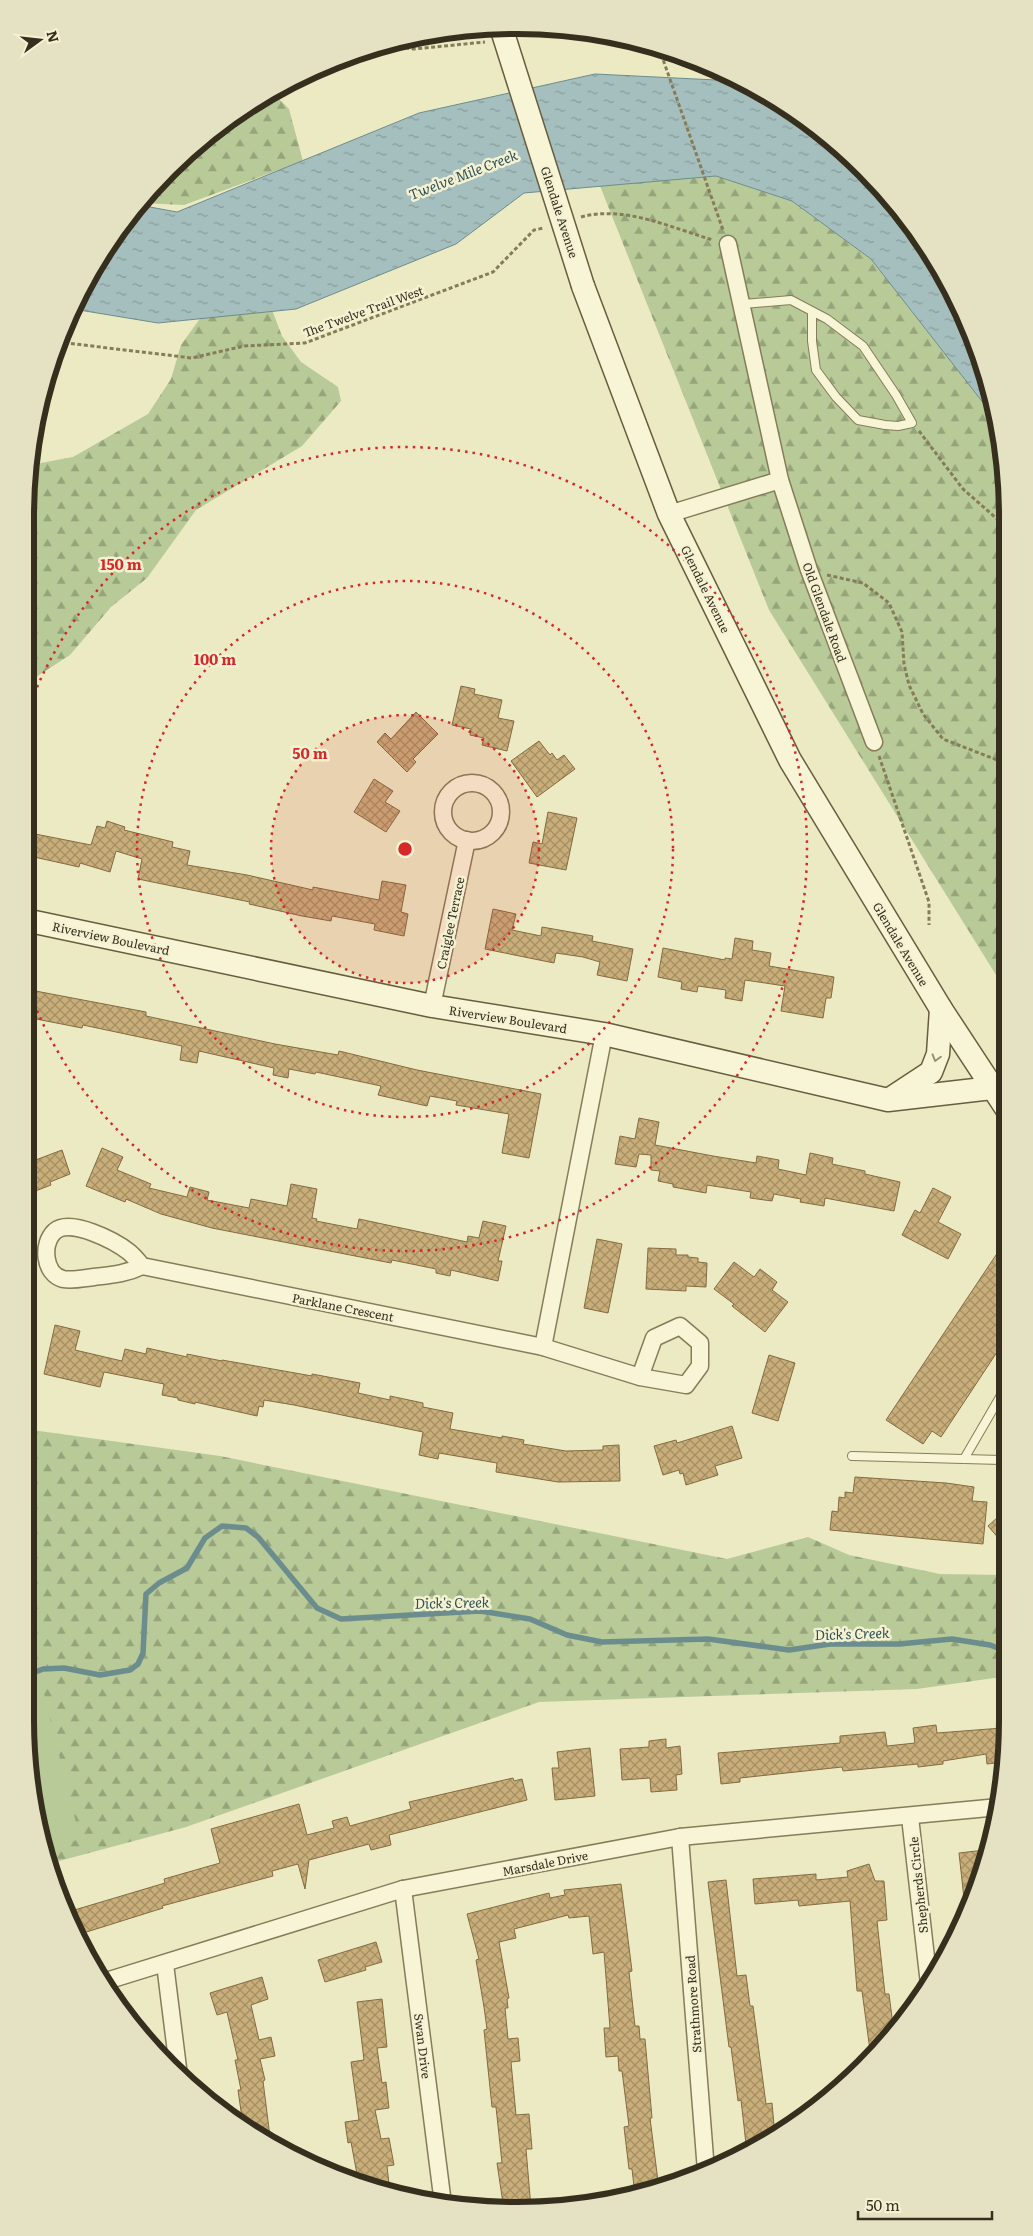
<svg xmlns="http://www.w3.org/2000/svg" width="1033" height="2236" viewBox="0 0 1033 2236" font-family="Literata,serif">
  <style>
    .forest { fill: url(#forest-firs) }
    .park { fill: #b8ca97 }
    .water { fill: url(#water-ripples); stroke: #6c8d8d }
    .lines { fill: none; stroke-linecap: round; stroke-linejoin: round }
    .stream { stroke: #6c8d8d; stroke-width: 5.5 }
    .building { fill: url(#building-cross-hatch); stroke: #846b41 }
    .lane-casing { stroke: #867c5a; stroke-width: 10 }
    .street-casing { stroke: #867c5a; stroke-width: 19 }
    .secondary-casing { stroke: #685d3e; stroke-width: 25 }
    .path { stroke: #867c5a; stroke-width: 3; stroke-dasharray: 4 2.5; stroke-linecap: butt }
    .lane { stroke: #f7f5d6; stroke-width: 8 }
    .street { stroke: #f7f5d6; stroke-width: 16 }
    .secondary { stroke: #f7f5d6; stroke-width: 22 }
    .secondary-bridge-casing { stroke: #685d3e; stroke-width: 25; stroke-linecap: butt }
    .secondary-bridge { stroke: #f7f5d6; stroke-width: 22 }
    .oneway { stroke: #96927a }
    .ring { fill: none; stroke: #d62828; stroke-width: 2.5; stroke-dasharray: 2.5 5 }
    .labels { text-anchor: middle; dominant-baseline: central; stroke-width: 5; stroke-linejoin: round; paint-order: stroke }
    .street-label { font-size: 12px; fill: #362f1e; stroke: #f4f2d2 }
    .water-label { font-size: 14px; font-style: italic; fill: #2e4f55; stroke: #f4f2d2 }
    .rim { fill: none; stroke: #362f1e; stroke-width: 6 }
    .centre { fill: #d62828; stroke: #f4f2d2; stroke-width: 2.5 }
    .ring-label { font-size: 15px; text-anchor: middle; font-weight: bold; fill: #d62828; stroke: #f4f2d2; stroke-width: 5; stroke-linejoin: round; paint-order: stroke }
  </style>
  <defs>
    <pattern id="forest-firs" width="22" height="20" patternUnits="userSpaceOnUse" patternTransform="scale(1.25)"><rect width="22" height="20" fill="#b8ca97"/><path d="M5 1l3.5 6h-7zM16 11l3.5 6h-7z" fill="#96a47b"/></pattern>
    <pattern id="water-ripples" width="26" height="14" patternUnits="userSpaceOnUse" patternTransform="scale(1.25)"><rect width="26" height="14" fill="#a5bfbe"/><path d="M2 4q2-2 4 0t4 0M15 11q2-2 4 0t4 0" fill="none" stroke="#879c9a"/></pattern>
    <pattern id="building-cross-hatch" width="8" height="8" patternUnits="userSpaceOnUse" patternTransform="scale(1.25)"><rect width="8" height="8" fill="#c9ae7a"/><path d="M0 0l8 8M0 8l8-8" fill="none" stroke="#a48e63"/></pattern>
  </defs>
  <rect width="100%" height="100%" fill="#eceac3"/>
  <g class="forest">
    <path d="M272 92 289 109 303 161 184 205 141 203 169 169 243 108Z"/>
    <path d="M716 176 792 201 871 259 995 418 1004 452 1006 991 769 610 600 186Z"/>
    <path d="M269 302 282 336 301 362 338 387 341 401 302 446 196 510 147 578 111 607 70 655 25 684V516L30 465 73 457 148 414 171 379 181 345 209 306Z"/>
    <path d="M25 1429 220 1456 727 1559 808 1537 849 1555 940 1574 1008 1575V1676L917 1689 539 1702 186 1827 48 1864 34 1815 25 1720Z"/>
  </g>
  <path class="park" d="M25 1617 80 1839 44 1850C23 1774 25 1695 25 1617Z"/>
  <path class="water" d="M595 74 736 81 815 126 906 217 970 328 995 418 871 259 792 201 716 176 524 193 456 244 296 309 158 323 73 309 108 244 139 205 177 212 419 113Z"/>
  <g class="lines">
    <path class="stream" d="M25 1676 43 1669 64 1668 100 1675 130 1670 138 1664 143 1653 146 1594 159 1583 187 1568 205 1538 222 1526 246 1528 258 1537 317 1608 341 1619 480 1611 530 1619 567 1635 602 1642 708 1639 789 1650 830 1644H899L952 1639 990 1645 1008 1652"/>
  </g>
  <g class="building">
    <path d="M461 686 475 689 474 694 502 700 498 718 514 721 507 751 482 745 484 738 470 735 471 729 452 725Z"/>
    <path d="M416 712 438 734 413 759 416 762 407 772 377 742 385 733 391 739Z"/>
    <path d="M539 741 550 755 552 753 557 760 564 755 575 769 537 797 511 761Z"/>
    <path d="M374 779 393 791 385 802 400 811 386 832 354 812Z"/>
    <path d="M548 812 577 818 566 870 529 863 533 842 542 844Z"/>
    <path d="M107 821 125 827 124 830 173 842 172 847 190 851 187 865 247 875 313 890V887L379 900 382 881 406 885 401 912 408 914 404 936 374 930 375 924 332 916 331 921 302 916 249 904 250 902 138 879 142 859 116 851 110 872 80 863 79 867 25 855V832L91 845 97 826 105 828Z"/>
    <path d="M493 909 516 914 512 930 541 936 542 927 593 936 592 941 633 949 627 981 597 975 600 962 583 957 556 953 554 963 485 949Z"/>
    <path d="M735 938 753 941 752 950 771 953 769 966 834 977 831 998H826L823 1018 781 1011 785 986 745 980 742 1001 725 998 726 990 698 986 697 992 681 989 682 982 658 977 663 948 725 960V958L732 959Z"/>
    <path d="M25 989 146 1012V1016L275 1044 338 1055 339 1051 417 1070 541 1094 529 1158 502 1153 509 1114 456 1105 457 1101 430 1096 427 1106 378 1095 381 1086 316 1072 315 1074 289 1069 288 1078 273 1075 274 1068 199 1051 197 1063 180 1060 182 1046 83 1025 82 1028 31 1018 32 1013 25 1012Z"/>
    <path d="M639 1118 659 1122 655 1145 713 1156 756 1163 757 1156 779 1160 778 1169 806 1175 810 1153 833 1158 832 1164 865 1171V1174L900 1182 894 1211 825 1198 824 1206 800 1202 801 1199 774 1194 772 1201 750 1198 751 1192 707 1185 706 1193 673 1187V1184L658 1181 660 1171 651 1170V1155L639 1154 636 1167 615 1164 620 1136 635 1139Z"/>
    <path d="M102 1148 123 1157 117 1170 151 1184 149 1188 187 1197 190 1187 209 1192 207 1200 249 1208 251 1199 287 1206 291 1184 317 1189 312 1218 317 1219 316 1221 357 1229 359 1219 467 1242 468 1236 479 1238 483 1221 506 1226 498 1261H502L498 1281 451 1270 450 1276 436 1273V1269L392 1260 391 1263 212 1228 161 1214 126 1199 125 1202 86 1186Z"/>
    <path d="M62 1150 70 1174 50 1182 51 1185 25 1195V1164Z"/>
    <path d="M933 1188 951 1197 938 1222 961 1234 948 1259 902 1235 915 1210 920 1213Z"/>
    <path d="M597 1239 622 1244 608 1313 584 1308Z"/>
    <path d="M1006 1240 1007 1337 941 1437 932 1431 923 1444 886 1420Z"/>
    <path d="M648 1248 676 1249V1255H688V1257L698 1258V1262L707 1263 706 1287 686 1286V1291L646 1289Z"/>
    <path d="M734 1262 754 1277 760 1269 777 1282 772 1290 788 1302 765 1332 732 1306 734 1304 714 1289Z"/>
    <path d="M55 1325 80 1331 75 1350 122 1361 125 1349 146 1354 147 1348 187 1357V1354L222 1361V1360L312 1376V1374L360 1383 358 1393 390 1400V1396L423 1403V1407L453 1413 450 1429 502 1438V1436L524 1440 523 1444 566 1451 603 1450V1446L619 1445 620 1481 558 1482 496 1472 497 1463 439 1453 438 1459 419 1455 423 1432 294 1405 264 1400 263 1407 259 1406 257 1416 195 1402V1404L178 1400V1398L162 1395 164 1384 104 1372 100 1387 44 1374Z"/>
    <path d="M769 1355 795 1363 778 1421 752 1413Z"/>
    <path d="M732 1426 742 1458 715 1466 718 1475 686 1485 683 1473 680 1474 679 1470 663 1475 654 1446 676 1440 677 1443Z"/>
    <path d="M855 1477 946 1483 974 1487 972 1501 987 1502 983 1544 830 1530 832 1511 838 1512 839 1497 845 1498V1492L853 1493Z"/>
    <path d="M1007 1509V1548L988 1526Z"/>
    <path d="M936 1725 937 1733 1002 1728 1003 1736 1006 1735 1004 1762 987 1764 986 1754 943 1761V1764L918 1767V1764L843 1771 842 1767 740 1778V1782L721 1784 718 1753 840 1743V1736L885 1732 887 1746 915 1743 913 1728Z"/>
    <path d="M666 1739V1748L680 1746 682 1774 676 1775 677 1790 651 1792 650 1778 622 1780 620 1749 649 1747V1741Z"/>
    <path d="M590 1748 595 1796 555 1800 552 1768H559L557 1752Z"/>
    <path d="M513 1778 514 1781 522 1779 527 1800 389 1835 391 1845 371 1850 369 1844 309 1860 305 1889 298 1864 272 1871 273 1876 162 1906 163 1908 77 1935 68 1914 72 1913 71 1911 165 1883 164 1879 220 1863 211 1829 299 1804 307 1835 334 1828 332 1821 347 1817 350 1826 411 1809 409 1802Z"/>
    <path d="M985 1850 986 1858 966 1917 959 1853Z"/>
    <path d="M869 1864 875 1881H884L887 1920 877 1921 885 1994H889L894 2033 886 2044 871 2058 862 1991H857L850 1901 799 1906 798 1900 755 1904 753 1879 816 1874V1880L848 1877 847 1871Z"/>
    <path d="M726 1880 737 1976 746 1975 750 2006H753L766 2104 772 2103 775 2136 767 2142 746 2144 741 2100 738 2101 731 2047H729L708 1882Z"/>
    <path d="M621 1884 632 1971 629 1972 635 2026H639L640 2039H645L652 2118H650L659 2189 635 2195 632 2169H629L624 2127 629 2126 622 2071H619L618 2056 606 2057 604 2028H610L604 1952 593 1954 589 1916 569 1918 568 1915 514 1929 516 1938 499 1942 509 1998 507 1999 508 2008H505L508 2039 518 2038 520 2061 511 2062 516 2115 529 2114 532 2149H526L531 2208 504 2210 497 2163H502L496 2107H492L484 2030 487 2029 484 2007 476 1960 479 1959 467 1914 549 1893 550 1898 565 1895 564 1890Z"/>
    <path d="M376 1942 382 1962 365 1967 366 1970 325 1982 318 1960Z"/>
    <path d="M262 1977 268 1999 251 2005 259 2040 271 2037 275 2056 260 2059 265 2080 263 2081 271 2145 243 2125 238 2090H241L235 2060H238L227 2012 217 2015 210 1993Z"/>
    <path d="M382 1999 387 2047 377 2048 382 2083 386 2082 389 2108 375 2110 381 2139 389 2138 394 2165 387 2166 390 2193 359 2185 351 2142 348 2143 345 2122 359 2120 351 2062 364 2060 357 2002Z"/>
  </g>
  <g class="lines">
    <defs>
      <g id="lane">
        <path d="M743 304 791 300 827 319 863 346 896 395 912 423 898 426 885 425 858 420 836 397 816 370 812 341V312"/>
        <path d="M852 1456 1001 1460 1007 1457"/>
        <path d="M964 1459 1007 1385"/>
      </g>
      <g id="street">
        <path d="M728 244 780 480 809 570 874 742"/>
        <path d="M669 514 780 480"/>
        <circle cx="472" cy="812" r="29"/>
        <path d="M432 1006 467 840"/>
        <path d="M142 1266C126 1274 111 1275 94 1277 84 1278 73 1281 63 1279 44 1274 41 1244 55 1231 71 1218 115 1241 129 1252 134 1256 138 1261 142 1266L543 1347 640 1377 686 1385 700 1366V1343L680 1326 654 1338 640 1377"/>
        <path d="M543 1347 604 1034"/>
        <path d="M910 1817 929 1984"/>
        <path d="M680 1837 706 2171"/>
        <path d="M403 1889 443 2204"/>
        <path d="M165 1964 179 2076"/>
        <path d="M103 1982 403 1889 680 1837 999 1807"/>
      </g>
      <g id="secondary">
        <path d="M583 286 669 514 790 760 941 1009 1006 1108"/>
        <path d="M25 920 432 1006 604 1034 888 1100 992 1088"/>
        <path d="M893 1097 931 1072 938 1054 941 1009"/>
      </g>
    </defs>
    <use href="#lane" class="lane-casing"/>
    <use href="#street" class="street-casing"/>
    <use href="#secondary" class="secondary-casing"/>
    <g class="path">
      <path d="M523 34 551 28"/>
      <path d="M386 45 414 49 485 42"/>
      <path d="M659 48 723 230"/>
      <path d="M581 217C624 205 672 228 713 240"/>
      <path d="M58 342 192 358 244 346 305 343 493 272 534 230 544 228"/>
      <path d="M919 431 963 489 1004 525"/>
      <path d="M827 575 863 583 889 603 902 632 904 664 909 685 923 714 943 739 1005 763"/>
      <path d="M879 756 929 902V925"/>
    </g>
    <use href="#lane" class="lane"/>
    <use href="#street" class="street"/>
    <use href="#secondary" class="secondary"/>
    <defs>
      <path id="secondary-bridge" d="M501 27 583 286"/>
    </defs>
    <use href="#secondary-bridge" class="secondary-bridge-casing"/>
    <use href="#secondary-bridge" class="secondary-bridge"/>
  </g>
  <defs><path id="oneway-chevron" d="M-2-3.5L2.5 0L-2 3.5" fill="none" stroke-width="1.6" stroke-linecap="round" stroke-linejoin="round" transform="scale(1.25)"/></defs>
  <use class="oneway" href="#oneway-chevron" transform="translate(936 1058) rotate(106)"/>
  <circle cx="405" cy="849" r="134" fill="#d62828" fill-opacity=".12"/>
  <g class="ring">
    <circle cx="405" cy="849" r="134"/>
    <circle cx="405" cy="849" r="268"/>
    <path d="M26 715A402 402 0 1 1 26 983"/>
  </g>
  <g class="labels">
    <g class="street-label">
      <text transform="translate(560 212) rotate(72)">Glendale Avenue</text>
      <text transform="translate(363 311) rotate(-20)">The Twelve Trail West</text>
      <text transform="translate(706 589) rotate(64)">Glendale Avenue</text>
      <text transform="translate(825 612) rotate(70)">Old Glendale Road</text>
      <text transform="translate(450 923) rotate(-78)">Craiglee Terrace</text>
      <text transform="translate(111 938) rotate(12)">Riverview Boulevard</text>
      <text transform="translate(901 944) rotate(59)">Glendale Avenue</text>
      <text transform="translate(508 1019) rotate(9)">Riverview Boulevard</text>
      <text transform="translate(343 1307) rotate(11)">Parklane Crescent</text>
      <text transform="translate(545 1863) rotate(-11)">Marsdale Drive</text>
      <text transform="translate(918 1885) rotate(-96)">Shepherds Circle</text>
      <text transform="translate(693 2004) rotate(-94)">Strathmore Road</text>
      <text transform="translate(423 2046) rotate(83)">Swan Drive</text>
    </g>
    <g class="water-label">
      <text transform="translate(463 174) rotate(-21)">Twelve Mile Creek</text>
      <text transform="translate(452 1602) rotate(-1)">Dick's Creek</text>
      <text transform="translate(852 1633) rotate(-2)">Dick's Creek</text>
    </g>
  </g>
  <path d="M0 0H1033V2236H0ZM516 34H517A482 482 0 0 1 999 516V1720A482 482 0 0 1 517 2202H516A482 482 0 0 1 34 1720V516A482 482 0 0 1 516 34Z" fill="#e5e2c4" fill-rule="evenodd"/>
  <path class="rim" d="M516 34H517A482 482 0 0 1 999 516V1720A482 482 0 0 1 517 2202H516A482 482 0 0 1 34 1720V516A482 482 0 0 1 516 34Z"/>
  <circle cx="405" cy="849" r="8" class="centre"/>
  <g class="ring-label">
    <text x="121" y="570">150 m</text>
    <text x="215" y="665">100 m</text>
    <text x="310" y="759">50 m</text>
  </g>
  <g transform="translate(40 40) rotate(75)" stroke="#f4f2d2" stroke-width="4" paint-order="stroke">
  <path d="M0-4L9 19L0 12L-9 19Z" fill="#362f1e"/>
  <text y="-8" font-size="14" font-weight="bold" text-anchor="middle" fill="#362f1e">N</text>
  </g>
  <path d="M858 2211v8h134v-8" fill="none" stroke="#362f1e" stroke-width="2.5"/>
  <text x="866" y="2211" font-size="15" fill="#362f1e" stroke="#f4f2d2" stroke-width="4" paint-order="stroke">50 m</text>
</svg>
